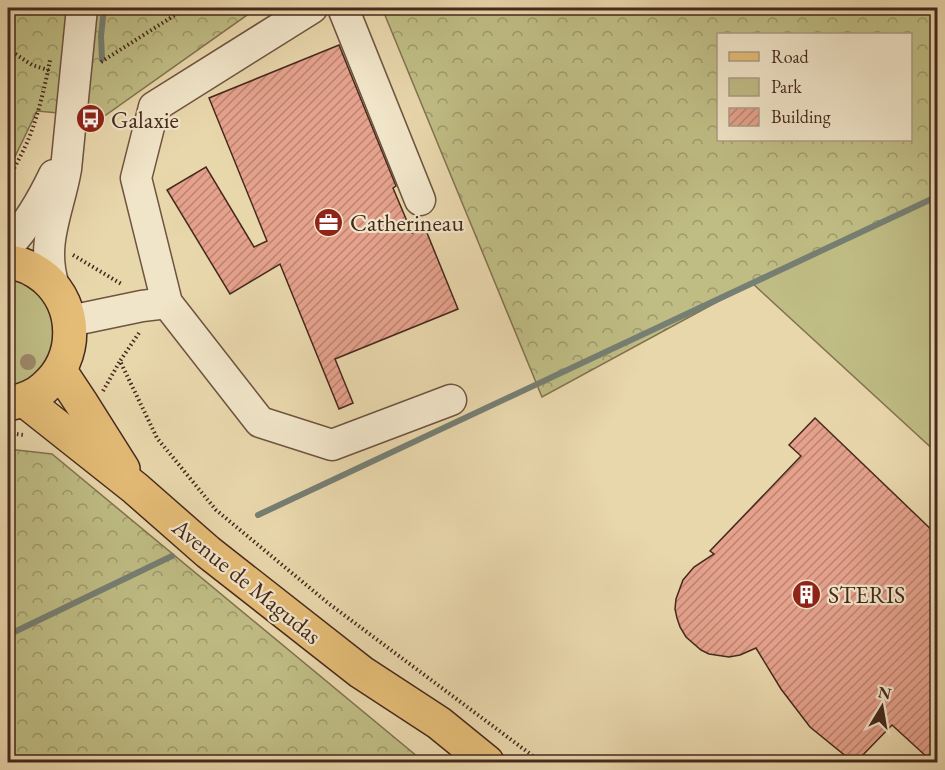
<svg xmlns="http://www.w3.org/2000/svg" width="945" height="770" viewBox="0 0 945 770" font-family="'EB Garamond',serif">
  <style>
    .green { fill: #bfbc84; stroke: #827250; stroke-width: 1.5 }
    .forest { fill: url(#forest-crowns); stroke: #827250; stroke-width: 1.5; fill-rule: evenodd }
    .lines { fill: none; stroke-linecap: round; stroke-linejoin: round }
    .stream { stroke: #767f73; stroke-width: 6 }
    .building { fill: url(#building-hatch); stroke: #45291d; stroke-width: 1.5 }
    .minor-casing { stroke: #6e5441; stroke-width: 33 }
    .major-casing { stroke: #45291d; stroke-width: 36 }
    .path { stroke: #45291d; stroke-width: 4; stroke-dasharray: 1.5 3; stroke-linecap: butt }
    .minor { stroke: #f1e5c9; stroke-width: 30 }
    .major { stroke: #e4bc76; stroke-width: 33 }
    .tree { fill: #9c8769 }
    .labels { text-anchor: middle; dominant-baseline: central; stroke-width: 4.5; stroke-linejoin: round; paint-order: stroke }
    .poi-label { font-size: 24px; fill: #45291d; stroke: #f1e5c9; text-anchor: start }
    .street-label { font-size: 24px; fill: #45291d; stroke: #f1e5c9 }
  </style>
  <defs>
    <pattern id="forest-crowns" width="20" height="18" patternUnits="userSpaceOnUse" patternTransform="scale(1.5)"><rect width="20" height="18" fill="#bfbc84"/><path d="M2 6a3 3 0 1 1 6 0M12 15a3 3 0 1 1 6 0" fill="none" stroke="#9d996b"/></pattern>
    <pattern id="building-hatch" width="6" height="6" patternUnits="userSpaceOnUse" patternTransform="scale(1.5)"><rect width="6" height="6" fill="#e5a18c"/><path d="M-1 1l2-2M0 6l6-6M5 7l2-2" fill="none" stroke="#bb8372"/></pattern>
  </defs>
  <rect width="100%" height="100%" fill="#e9d7ac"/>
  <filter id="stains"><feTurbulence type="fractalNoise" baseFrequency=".00333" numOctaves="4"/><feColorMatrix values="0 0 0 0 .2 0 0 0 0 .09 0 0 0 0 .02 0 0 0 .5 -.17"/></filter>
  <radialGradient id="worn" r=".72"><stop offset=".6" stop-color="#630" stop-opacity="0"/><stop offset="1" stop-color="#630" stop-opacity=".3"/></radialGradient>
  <g class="green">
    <path d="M937 198V453L752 283Z"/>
    <path d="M8 278C18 281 28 285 37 293 69 323 52 382 8 389Z"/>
  </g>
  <g class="forest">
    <path d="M8 8H257L103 117 37 111 10 167 8 169Z"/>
    <path d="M382 8H937V198L752 283 542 397ZM718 34H910V140H718Z"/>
    <path d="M8 449 52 454 424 762H8Z"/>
  </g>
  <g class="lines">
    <g class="stream">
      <path d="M102 59 101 36 104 8"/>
      <path d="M258 515 938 196"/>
      <path d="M8 635 172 556"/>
    </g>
  </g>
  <g class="building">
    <path d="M339 45 396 186 393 188 412 233 425 228 458 309 335 359 353 403 339 409 280 264 230 294 167 190 206 167 254 247 267 241 209 98Z"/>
    <path d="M815 418 938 536V746L927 757 892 725 856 762H853L810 727 781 689 756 648 740 655 729 657 709 654 701 650 686 637 680 627 677 618 675 609 676 599 683 580 694 567 714 554 710 551 801 456 789 445Z"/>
  </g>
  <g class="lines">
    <defs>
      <g id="minor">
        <path d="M312 8 154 107 136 178 167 303 260 422 332 445 451 400"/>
        <path d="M343 8 420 200"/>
        <path d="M8 246C27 226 42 200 54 175"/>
        <path d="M54 286C40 244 59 210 66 169L82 8"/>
        <path d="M70 321 142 306 167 303"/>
      </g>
      <g id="major">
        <path d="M8 262C21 263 34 269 45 278 78 307 78 358 45 387 35 397 21 401 8 404"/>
        <path d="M60 371 82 404 123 469"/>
        <path d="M24 400 135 488 208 552 361 672 439 723 487 762"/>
      </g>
    </defs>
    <use href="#minor" class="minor-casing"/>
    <use href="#major" class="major-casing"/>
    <g class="path">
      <path d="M8 49 32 65 51 71"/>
      <path d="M101 62 186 8"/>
      <path d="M8 180C17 162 28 144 34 124 41 103 46 81 50 60"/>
      <path d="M73 255 123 285"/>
      <path d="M139 333 120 361 157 438 216 510 328 603 541 762"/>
      <path d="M103 391 120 361"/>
      <path d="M8 433 24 435"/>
    </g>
    <use href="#minor" class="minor"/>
    <use href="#major" class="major"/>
  </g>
  <circle class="tree" cx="28" cy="362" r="8"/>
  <defs>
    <symbol id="bus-disc" viewBox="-11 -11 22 22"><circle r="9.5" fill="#8f2418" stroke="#f1e5c9"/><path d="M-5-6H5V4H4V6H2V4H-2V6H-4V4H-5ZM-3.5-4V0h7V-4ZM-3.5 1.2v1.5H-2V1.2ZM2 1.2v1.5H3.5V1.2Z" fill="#fff"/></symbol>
    <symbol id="office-disc" viewBox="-11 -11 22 22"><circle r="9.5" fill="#8f2418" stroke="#f1e5c9"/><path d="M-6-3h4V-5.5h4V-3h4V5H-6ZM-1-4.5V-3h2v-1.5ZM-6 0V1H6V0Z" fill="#fff"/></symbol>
    <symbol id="building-disc" viewBox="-11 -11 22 22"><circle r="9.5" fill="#8f2418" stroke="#f1e5c9"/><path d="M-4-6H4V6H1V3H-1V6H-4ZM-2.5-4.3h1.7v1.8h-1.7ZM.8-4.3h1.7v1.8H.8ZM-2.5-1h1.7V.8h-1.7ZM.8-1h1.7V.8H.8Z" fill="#fff"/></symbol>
  </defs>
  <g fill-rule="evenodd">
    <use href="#bus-disc" x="74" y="102" width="33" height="33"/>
    <use href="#office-disc" x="312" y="206" width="33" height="33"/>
    <use href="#building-disc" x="790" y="578" width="33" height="33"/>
  </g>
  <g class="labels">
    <g class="poi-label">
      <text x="111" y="119">Galaxie</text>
      <text x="350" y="222">Catherineau</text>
      <text x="828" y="594">STERIS</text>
    </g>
    <g class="street-label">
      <text transform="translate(247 581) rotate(39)">Avenue de Magudas</text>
    </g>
  </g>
  <rect width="945" height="770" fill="none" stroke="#e9d7ac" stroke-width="30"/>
  <rect x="9" y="9" width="927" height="752" fill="none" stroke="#45291d" stroke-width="3"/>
  <rect x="15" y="15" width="915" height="740" fill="none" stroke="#45291d" stroke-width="1.5"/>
  <rect x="717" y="33" width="195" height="108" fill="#f1e5c9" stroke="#ac9a84" stroke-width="1.5"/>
  <rect x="729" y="52" width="30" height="9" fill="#e4bc76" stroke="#ac9a84" stroke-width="1.5"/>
  <text x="771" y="63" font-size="18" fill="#45291d">Road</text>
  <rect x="729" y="78" width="30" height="18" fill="#bfbc84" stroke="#ac9a84" stroke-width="1.5"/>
  <text x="771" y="93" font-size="18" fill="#45291d">Park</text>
  <rect x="729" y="108" width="30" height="18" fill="url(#building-hatch)" stroke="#ac9a84" stroke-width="1.5"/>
  <text x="771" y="123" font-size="18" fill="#45291d">Building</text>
  <g transform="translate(882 707) rotate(11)" stroke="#f1e5c9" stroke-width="4.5" paint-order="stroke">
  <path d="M0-4.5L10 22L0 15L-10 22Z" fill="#45291d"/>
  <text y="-9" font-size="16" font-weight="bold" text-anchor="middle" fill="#45291d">N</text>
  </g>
  <rect width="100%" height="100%" filter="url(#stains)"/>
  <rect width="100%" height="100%" fill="url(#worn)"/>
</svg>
